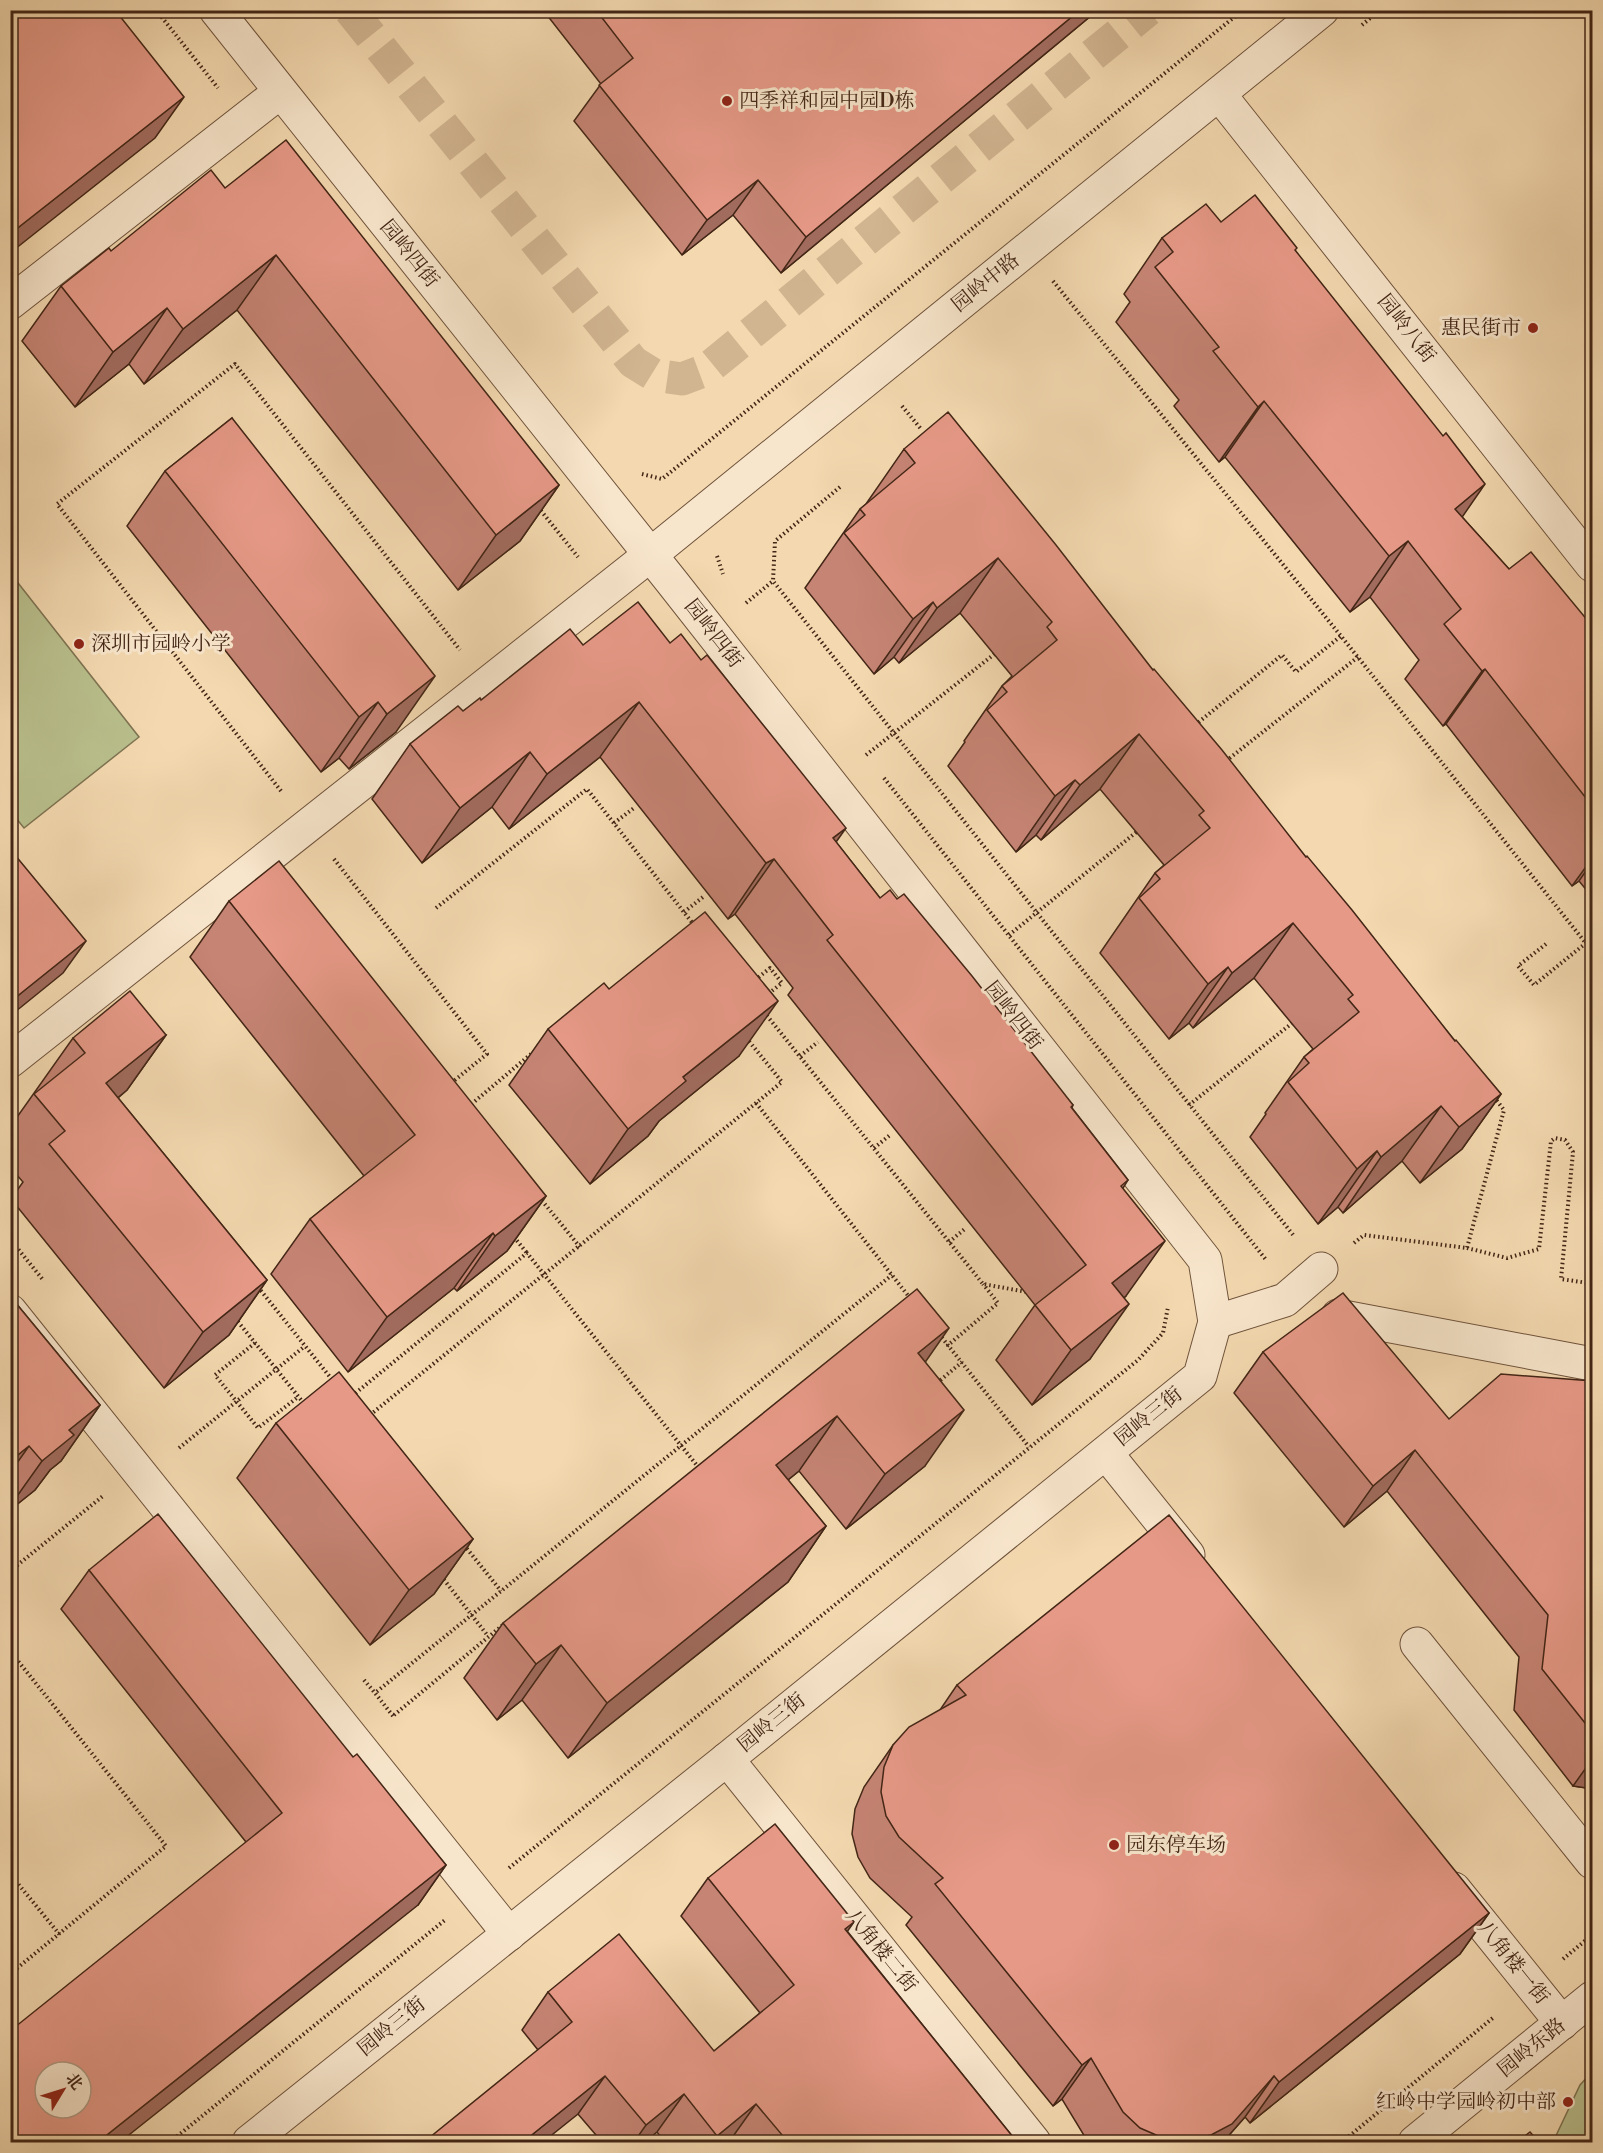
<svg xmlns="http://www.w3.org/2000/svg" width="1603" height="2153" viewBox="0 0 1603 2153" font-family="'Libre Bodoni','Noto Serif SC',serif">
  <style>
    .green { fill: #b9c08d; stroke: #7e7352; stroke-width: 1.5 }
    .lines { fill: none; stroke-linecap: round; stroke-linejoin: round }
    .minor-tunnel { stroke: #d1b591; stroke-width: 33; stroke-dasharray: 33 16; stroke-linecap: butt }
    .minor-casing { stroke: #6f533c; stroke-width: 35 }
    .path { stroke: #432616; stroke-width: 4; stroke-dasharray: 1.5 3; stroke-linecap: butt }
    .minor { stroke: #f8e6cc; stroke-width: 33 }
    .path-bridge { stroke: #432616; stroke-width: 4; stroke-dasharray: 1.5 3; stroke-linecap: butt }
    .wall { fill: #c68474; stroke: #432616; stroke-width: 1.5 }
    .shaded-wall { fill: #a16b5e; stroke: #432616; stroke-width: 1.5 }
    .building { fill: #e69987; stroke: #432616; stroke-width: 1.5; fill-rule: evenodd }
    .poi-dot { fill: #8f2418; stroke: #f8e6cc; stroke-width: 2 }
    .labels { text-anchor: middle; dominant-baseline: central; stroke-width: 6; stroke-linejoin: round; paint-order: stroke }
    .poi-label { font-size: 20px; fill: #432616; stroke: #f8e6cc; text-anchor: start }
    .street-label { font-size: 20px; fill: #432616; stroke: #f8e6cc }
  </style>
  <rect width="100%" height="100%" fill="#f4d9b0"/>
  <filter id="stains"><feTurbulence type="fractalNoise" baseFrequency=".00333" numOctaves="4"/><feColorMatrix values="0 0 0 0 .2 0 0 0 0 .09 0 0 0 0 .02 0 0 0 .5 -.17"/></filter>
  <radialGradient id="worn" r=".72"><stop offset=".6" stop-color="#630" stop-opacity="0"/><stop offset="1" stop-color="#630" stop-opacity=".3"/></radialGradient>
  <g class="green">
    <path d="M11 574 139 737 24 828 11 812Z"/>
    <path d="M1592 2072V2142H1553L1580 2085Z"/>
  </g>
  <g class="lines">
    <path class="minor-tunnel" d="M350 10 633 362 654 375 682 379 706 370 1148 10"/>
    <defs>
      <g id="minor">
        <path d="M216 10 672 582 1205 1260 1215 1322 1200 1376 727 1759 249 2142"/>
        <path d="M1219 94 1592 565"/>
        <path d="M10 303 280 92"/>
        <path d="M10 1061 650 555 1322 10"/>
        <path d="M10 1311 509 1934"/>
        <path d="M1338 1316 1592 1364"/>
        <path d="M1215 1322 1285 1300 1321 1269"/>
        <path d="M1106 1453 1188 1555"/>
        <path d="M1417 1644 1592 1862"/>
        <path d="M727 1759 1034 2142"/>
        <path d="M1454 1889 1562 2023"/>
        <path d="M1415 2142 1592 1998"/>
      </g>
    </defs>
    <use href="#minor" class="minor-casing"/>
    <g class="path">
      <path d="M156 10 218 88"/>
      <path d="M1362 25 1380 10"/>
      <path d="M1053 281 1341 636 1592 951"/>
      <path d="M902 406 921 429"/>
      <path d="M642 474 662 479 1243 10"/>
      <path d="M840 487 775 541 773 581 1294 1236"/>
      <path d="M538 507 578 557"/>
      <path d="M717 556 723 574"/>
      <path d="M746 603 773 581"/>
      <path d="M1195 725 1282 655 1296 672 1341 636"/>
      <path d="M866 755 997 652"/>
      <path d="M1226 761 1358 657"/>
      <path d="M884 778 1267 1261"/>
      <path d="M281 791 57 504 235 364 460 650"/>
      <path d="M614 823 634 808"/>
      <path d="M334 859 487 1054 450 1084"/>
      <path d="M436 908 587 789 694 925"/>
      <path d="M684 912 703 897"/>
      <path d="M1009 935 1139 830"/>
      <path d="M1546 944 1518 966 1534 985 1586 943"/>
      <path d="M755 980 770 968 782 983 768 994"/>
      <path d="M800 1056 818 1042"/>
      <path d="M756 1103 910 1298"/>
      <path d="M1189 1105 1296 1020"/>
      <path d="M874 1148 890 1135"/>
      <path d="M539 1197 580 1247"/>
      <path d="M514 1237 527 1253"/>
      <path d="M10 1239 44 1281"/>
      <path d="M949 1242 966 1228"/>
      <path d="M1354 1243 1364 1235 1467 1248 1504 1110 1494 1097"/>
      <path d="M1467 1248 1507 1258 1539 1249 1551 1141 1555 1138 1565 1140 1573 1152 1561 1279 1588 1283 1592 1235"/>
      <path d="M258 1287 334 1382"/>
      <path d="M939 1334 1029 1447"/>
      <path d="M255 1343 215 1375 258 1428 298 1397"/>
      <path d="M947 1346 998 1303 983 1284"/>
      <path d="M937 1383 962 1362"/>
      <path d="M370 1415 782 1082 748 1040"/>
      <path d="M179 1448 305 1346"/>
      <path d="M464 1545 501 1591"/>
      <path d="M10 1571 103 1496"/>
      <path d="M10 1651 166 1846 10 1974"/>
      <path d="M364 1680 375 1693"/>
      <path d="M394 1715 504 1624"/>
      <path d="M393 1716 375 1693 892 1275"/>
      <path d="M509 1868 1138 1360 1163 1333 1168 1307"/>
      <path d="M10 1874 60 1935"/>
      <path d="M1563 1959 1592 1935"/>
      <path d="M170 2142 445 1920"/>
      <path d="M1342 2142 1494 2017"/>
    </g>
    <use href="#minor" class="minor"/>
    <g class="path-bridge">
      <path d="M764 1012 983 1284 1027 1292"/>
      <path d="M468 1107 531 1054"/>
      <path d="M235 1318 306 1406"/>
      <path d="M352 1396 527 1253 699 1468"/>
      <path d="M441 1576 488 1636"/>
    </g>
  </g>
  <g class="wall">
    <path d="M543 10H1098L781 273 733 215 682 255 574 121 601 84Z"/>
    <path d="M225 188 559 485 520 541 458 590 237 310 144 384 129 364 75 407 22 341 61 286Z"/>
    <path d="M1221 222 1295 250 1462 517 1509 569 1593 627V898L1579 881 1572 886 1446 724 1443 726 1405 679 1419 660 1370 597 1350 612 1225 457 1219 462 1174 406 1179 400 1116 322 1130 302 1124 294 1162 238Z"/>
    <path d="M232 418 396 732 349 769 339 758 321 772 127 526 165 471Z"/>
    <path d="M904 449 1153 670 1455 1041 1501 1094 1462 1149 1420 1183 1402 1161 1343 1213 1338 1207 1318 1224 1250 1137 1266 1114 1265 1113 1304 1057 1313 1049 1254 978 1193 1028 1189 1023 1169 1039 1100 953 1155 873 1164 865 1100 789 1041 840 1036 835 1016 852 948 766 965 742 964 741 1002 686 1012 676 960 613 899 663 894 657 874 674 805 588 860 509 866 504Z"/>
    <path d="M670 643 836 842 880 898 1073 1105 1072 1108 1128 1180 1123 1188 1126 1296 1124 1298 1090 1359 1032 1405 996 1360 1035 1305 788 995 793 988 735 914 728 919 600 757 509 829 492 807 422 863 372 799 410 744 481 700 583 645Z"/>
    <path d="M229 901 546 1196 507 1251 457 1291 454 1288 348 1372 271 1274 310 1219 364 1176 190 957Z"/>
    <path d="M609 989 739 1056 659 1121 648 1136 590 1184 509 1085 548 1029Z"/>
    <path d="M166 1035 127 1090 118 1098 267 1280 229 1335 164 1388 11 1199 23 1182 10 1167V1127L73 1038Z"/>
    <path d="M10 1296 100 1405 61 1461 50 1470 35 1490 10 1510Z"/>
    <path d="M1263 1352 1449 1419 1593 1381V1789L1573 1786 1514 1710 1519 1657 1387 1491 1344 1527 1234 1393Z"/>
    <path d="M925 1362V1466L846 1529 799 1471 788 1480 826 1526 788 1582 568 1758 522 1700 497 1720 464 1678 503 1623Z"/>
    <path d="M276 1423 473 1539 434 1594 370 1645 237 1478Z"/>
    <path d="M89 1570 353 1757 446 1865 418 1905 246 1842 61 1609Z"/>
    <path d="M957 1685 1489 1913 1460 1954 1250 2123 1245 2117 1223 2142H1088L1062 2099 1053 2106 906 1925 912 1917 870 1878 858 1857 852 1834 855 1809 864 1787 893 1745 940 1710Z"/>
    <path d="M708 1878 847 1931 1017 2142H665L657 2132 644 2142H602L578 2114 538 2050 522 2030 548 1992 714 2051 760 2013 681 1916Z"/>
  </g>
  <g class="shaded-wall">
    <path d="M1080 10H1098L781 273 806 237Z"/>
    <path d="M184 97 155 138 10 253V234Z"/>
    <path d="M758 180 733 215 682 255 707 220Z"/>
    <path d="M276 255 237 310 144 384 183 329Z"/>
    <path d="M167 308 129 364 75 407 113 352Z"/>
    <path d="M1264 401 1225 457 1219 462 1258 407Z"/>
    <path d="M1485 484 1447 539 1455 509Z"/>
    <path d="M559 485 520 541 458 590 496 535Z"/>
    <path d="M1408 541 1370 597 1350 612 1389 556Z"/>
    <path d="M998 558 960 613 899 663 937 608Z"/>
    <path d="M933 602 894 657 874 674 913 619Z"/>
    <path d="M1485 669 1446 724 1443 726 1482 671Z"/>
    <path d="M435 676 396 732 349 769 387 714Z"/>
    <path d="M378 702 339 758 321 772 359 717Z"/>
    <path d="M639 702 600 757 509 829 547 774Z"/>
    <path d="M1139 734 1100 789 1041 840 1080 785Z"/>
    <path d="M530 752 492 807 422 863 460 808Z"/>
    <path d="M1075 780 1036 835 1016 852 1055 796Z"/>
    <path d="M846 828 807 883 833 838Z"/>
    <path d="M1593 857V861L1579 881 1572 886Z"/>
    <path d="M774 859 735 914 728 919 766 863Z"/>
    <path d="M1293 923 1254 978 1193 1028 1232 973Z"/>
    <path d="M86 941 63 973 10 1016V1002Z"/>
    <path d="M1228 967 1189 1023 1169 1039 1208 984Z"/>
    <path d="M778 1001 739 1056 659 1121 648 1136 590 1184 628 1129 683 1077Z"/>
    <path d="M166 1035 127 1090 68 1139 106 1083Z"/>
    <path d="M1501 1094 1462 1149 1420 1183 1459 1127Z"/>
    <path d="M1441 1106 1402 1161 1343 1213 1381 1157Z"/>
    <path d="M1377 1151 1338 1207 1318 1224 1357 1169Z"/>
    <path d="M546 1196 507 1251 457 1291 495 1236Z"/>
    <path d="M493 1233 454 1288 348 1372 387 1317Z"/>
    <path d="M1165 1241 1126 1296 1074 1338 1112 1283Z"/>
    <path d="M267 1280 229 1335 164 1388 203 1332Z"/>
    <path d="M1129 1304 1090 1359 1032 1405 1071 1350Z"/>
    <path d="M949 1328 910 1384 918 1353Z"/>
    <path d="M100 1405 61 1461 50 1470 35 1490 10 1510V1506L42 1461 69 1430Z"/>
    <path d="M964 1410 925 1466 846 1529 885 1474Z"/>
    <path d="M837 1416 799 1471 738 1520 776 1465Z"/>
    <path d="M29 1446 10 1473V1463L14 1458Z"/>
    <path d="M1415 1450 1387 1491 1344 1527 1373 1486Z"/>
    <path d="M826 1526 788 1582 568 1758 607 1703Z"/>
    <path d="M473 1539 434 1594 370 1645 409 1590Z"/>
    <path d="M561 1645 522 1700 497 1720 536 1664Z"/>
    <path d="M1593 1758V1789L1573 1786Z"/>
    <path d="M446 1865 418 1905 120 2142H98Z"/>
    <path d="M1489 1913 1460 1954 1250 2123 1279 2082Z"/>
    <path d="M854 1922 827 1960 845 1929Z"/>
    <path d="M1091 2058 1062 2099 1053 2106 1082 2065Z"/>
    <path d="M605 2076 578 2114 543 2142H523Z"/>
    <path d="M1274 2076 1245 2117 1223 2142H1160L1163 2138Z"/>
    <path d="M684 2094 657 2132 644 2142H634L646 2125Z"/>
    <path d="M756 2104 729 2142H713L717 2136Z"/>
  </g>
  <g class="building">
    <path d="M10 10H115L184 97 10 234Z"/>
    <path d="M596 10H1080L806 237 758 180 707 220 599 85 633 58Z"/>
    <path d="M286 140 559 485 496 535 276 255 183 329 167 308 113 352 61 286 109 248 111 251 211 170 225 188Z"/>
    <path d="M1255 195 1297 248 1295 250 1377 353 1443 436 1446 433 1485 484 1455 509 1509 569 1531 552 1593 627V807L1485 669 1482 671 1444 624 1461 609 1408 541 1389 556 1264 401 1258 407 1213 351 1219 347 1155 267 1173 252 1162 238 1206 204 1221 222Z"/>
    <path d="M948 412 1056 545 1153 670 1154 669 1222 750 1306 857 1307 856 1352 910 1455 1041 1456 1040 1501 1094 1459 1127 1441 1106 1381 1157 1377 1151 1357 1169 1288 1082 1309 1063 1304 1057 1359 1012 1348 999 1353 995 1293 923 1232 973 1228 967 1208 984 1139 898 1160 879 1155 873 1210 828 1199 815 1204 811 1139 734 1080 785 1075 780 1055 796 987 710 1007 692 1002 686 1057 640 1047 627 1052 622 998 558 937 608 933 602 913 619 844 533 865 515 860 509 915 463 904 449Z"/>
    <path d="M232 418 435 676 387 714 378 702 359 717 165 471Z"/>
    <path d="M638 602 670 643 681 634 701 660 707 655 846 828 833 838 880 898 890 890 897 899 904 894 972 976 1073 1105 1071 1107 1128 1180 1121 1186 1165 1241 1112 1283 1129 1304 1071 1350 1035 1305 1086 1265 827 940 833 935 774 859 766 863 639 702 547 774 530 752 460 808 410 744 458 706 463 711 480 698 481 700 570 629 583 645Z"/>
    <path d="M10 849 86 941 10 1002Z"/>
    <path d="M279 861 546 1196 495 1236 493 1233 387 1317 310 1219 415 1135 229 901Z"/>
    <path d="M705 912 778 1001 683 1077 686 1081 628 1129 548 1029 604 983 609 989Z"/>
    <path d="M130 991 166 1035 106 1083 267 1280 203 1332 49 1144 65 1131 34 1094 85 1053 73 1038Z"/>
    <path d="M917 1289 949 1328 918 1353 964 1410 885 1474 837 1416 776 1465 826 1526 607 1703 561 1645 536 1664 503 1623Z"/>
    <path d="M1343 1293 1449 1419 1501 1374 1593 1381V1733L1542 1669 1548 1615 1415 1450 1373 1486 1263 1352Z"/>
    <path d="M10 1296 100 1405 69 1430 74 1435 42 1461 29 1446 14 1458 10 1454Z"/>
    <path d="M339 1372 473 1539 409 1590 276 1423Z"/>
    <path d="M158 1514 353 1757 357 1754 446 1865 98 2142H10V2031L282 1813 89 1570ZM45 2072H81V2108H45Z"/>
    <path d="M1169 1515 1489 1913 1279 2082 1274 2076 1232 2124 1211 2135 1187 2140 1163 2138 1140 2128 1123 2112 1091 2058 1082 2065 935 1884 943 1878 899 1837 886 1816 881 1792 884 1767 893 1745 909 1727 966 1695 957 1685Z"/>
    <path d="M775 1824 854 1922 845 1929 1017 2142H788L756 2104 717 2136 684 2094 646 2125 605 2076 523 2142H424L572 2022 548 1992 619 1934 714 2051 794 1985 708 1878Z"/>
    <path d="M10 1892 16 1899 10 1903Z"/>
    <path d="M1530 2132 1539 2142H1517Z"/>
  </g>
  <g class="poi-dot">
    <circle cx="727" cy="101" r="6"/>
    <circle cx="1533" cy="328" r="6"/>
    <circle cx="79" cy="644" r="6"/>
    <circle cx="1114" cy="1845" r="6"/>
    <circle cx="1568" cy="2102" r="6"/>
  </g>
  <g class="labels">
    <g class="poi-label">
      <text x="739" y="101">四季祥和园中园D栋</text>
      <text x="1521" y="328" text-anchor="end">惠民街市</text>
      <text x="91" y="644">深圳市园岭小学</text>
      <text x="1126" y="1845">园东停车场</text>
      <text x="1556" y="2102" text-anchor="end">红岭中学园岭初中部</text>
    </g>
    <g class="street-label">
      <text transform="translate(409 254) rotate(51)">园岭四街</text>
      <text transform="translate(986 283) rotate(-39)">园岭中路</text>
      <text transform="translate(1406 329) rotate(52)">园岭八街</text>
      <text transform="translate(713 634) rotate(52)">园岭四街</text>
      <text transform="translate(1013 1016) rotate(52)">园岭四街</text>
      <text transform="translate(1149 1417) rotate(-39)">园岭三街</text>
      <text transform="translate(772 1723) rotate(-39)">园岭三街</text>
      <text transform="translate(881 1951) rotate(51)">八角楼二街</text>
      <text transform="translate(1513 1963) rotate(51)">八角楼一街</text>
      <text transform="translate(392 2027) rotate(-39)">园岭三街</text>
      <text transform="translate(1532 2048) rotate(-39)">园岭东路</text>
    </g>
  </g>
  <rect width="1603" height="2153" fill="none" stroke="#f4d9b0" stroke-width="36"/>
  <rect x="12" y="12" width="1579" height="2129" fill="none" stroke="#432616" stroke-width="3"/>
  <rect x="18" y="18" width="1567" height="2117" fill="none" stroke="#432616" stroke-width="1.5"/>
  <g transform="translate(63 2090) rotate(52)"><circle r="28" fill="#f8e6cc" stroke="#b09983" stroke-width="1.5"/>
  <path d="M0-4.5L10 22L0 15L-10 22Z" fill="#8f2418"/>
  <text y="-9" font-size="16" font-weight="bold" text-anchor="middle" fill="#432616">北</text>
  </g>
  <rect width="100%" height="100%" filter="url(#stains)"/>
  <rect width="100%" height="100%" fill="url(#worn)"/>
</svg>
